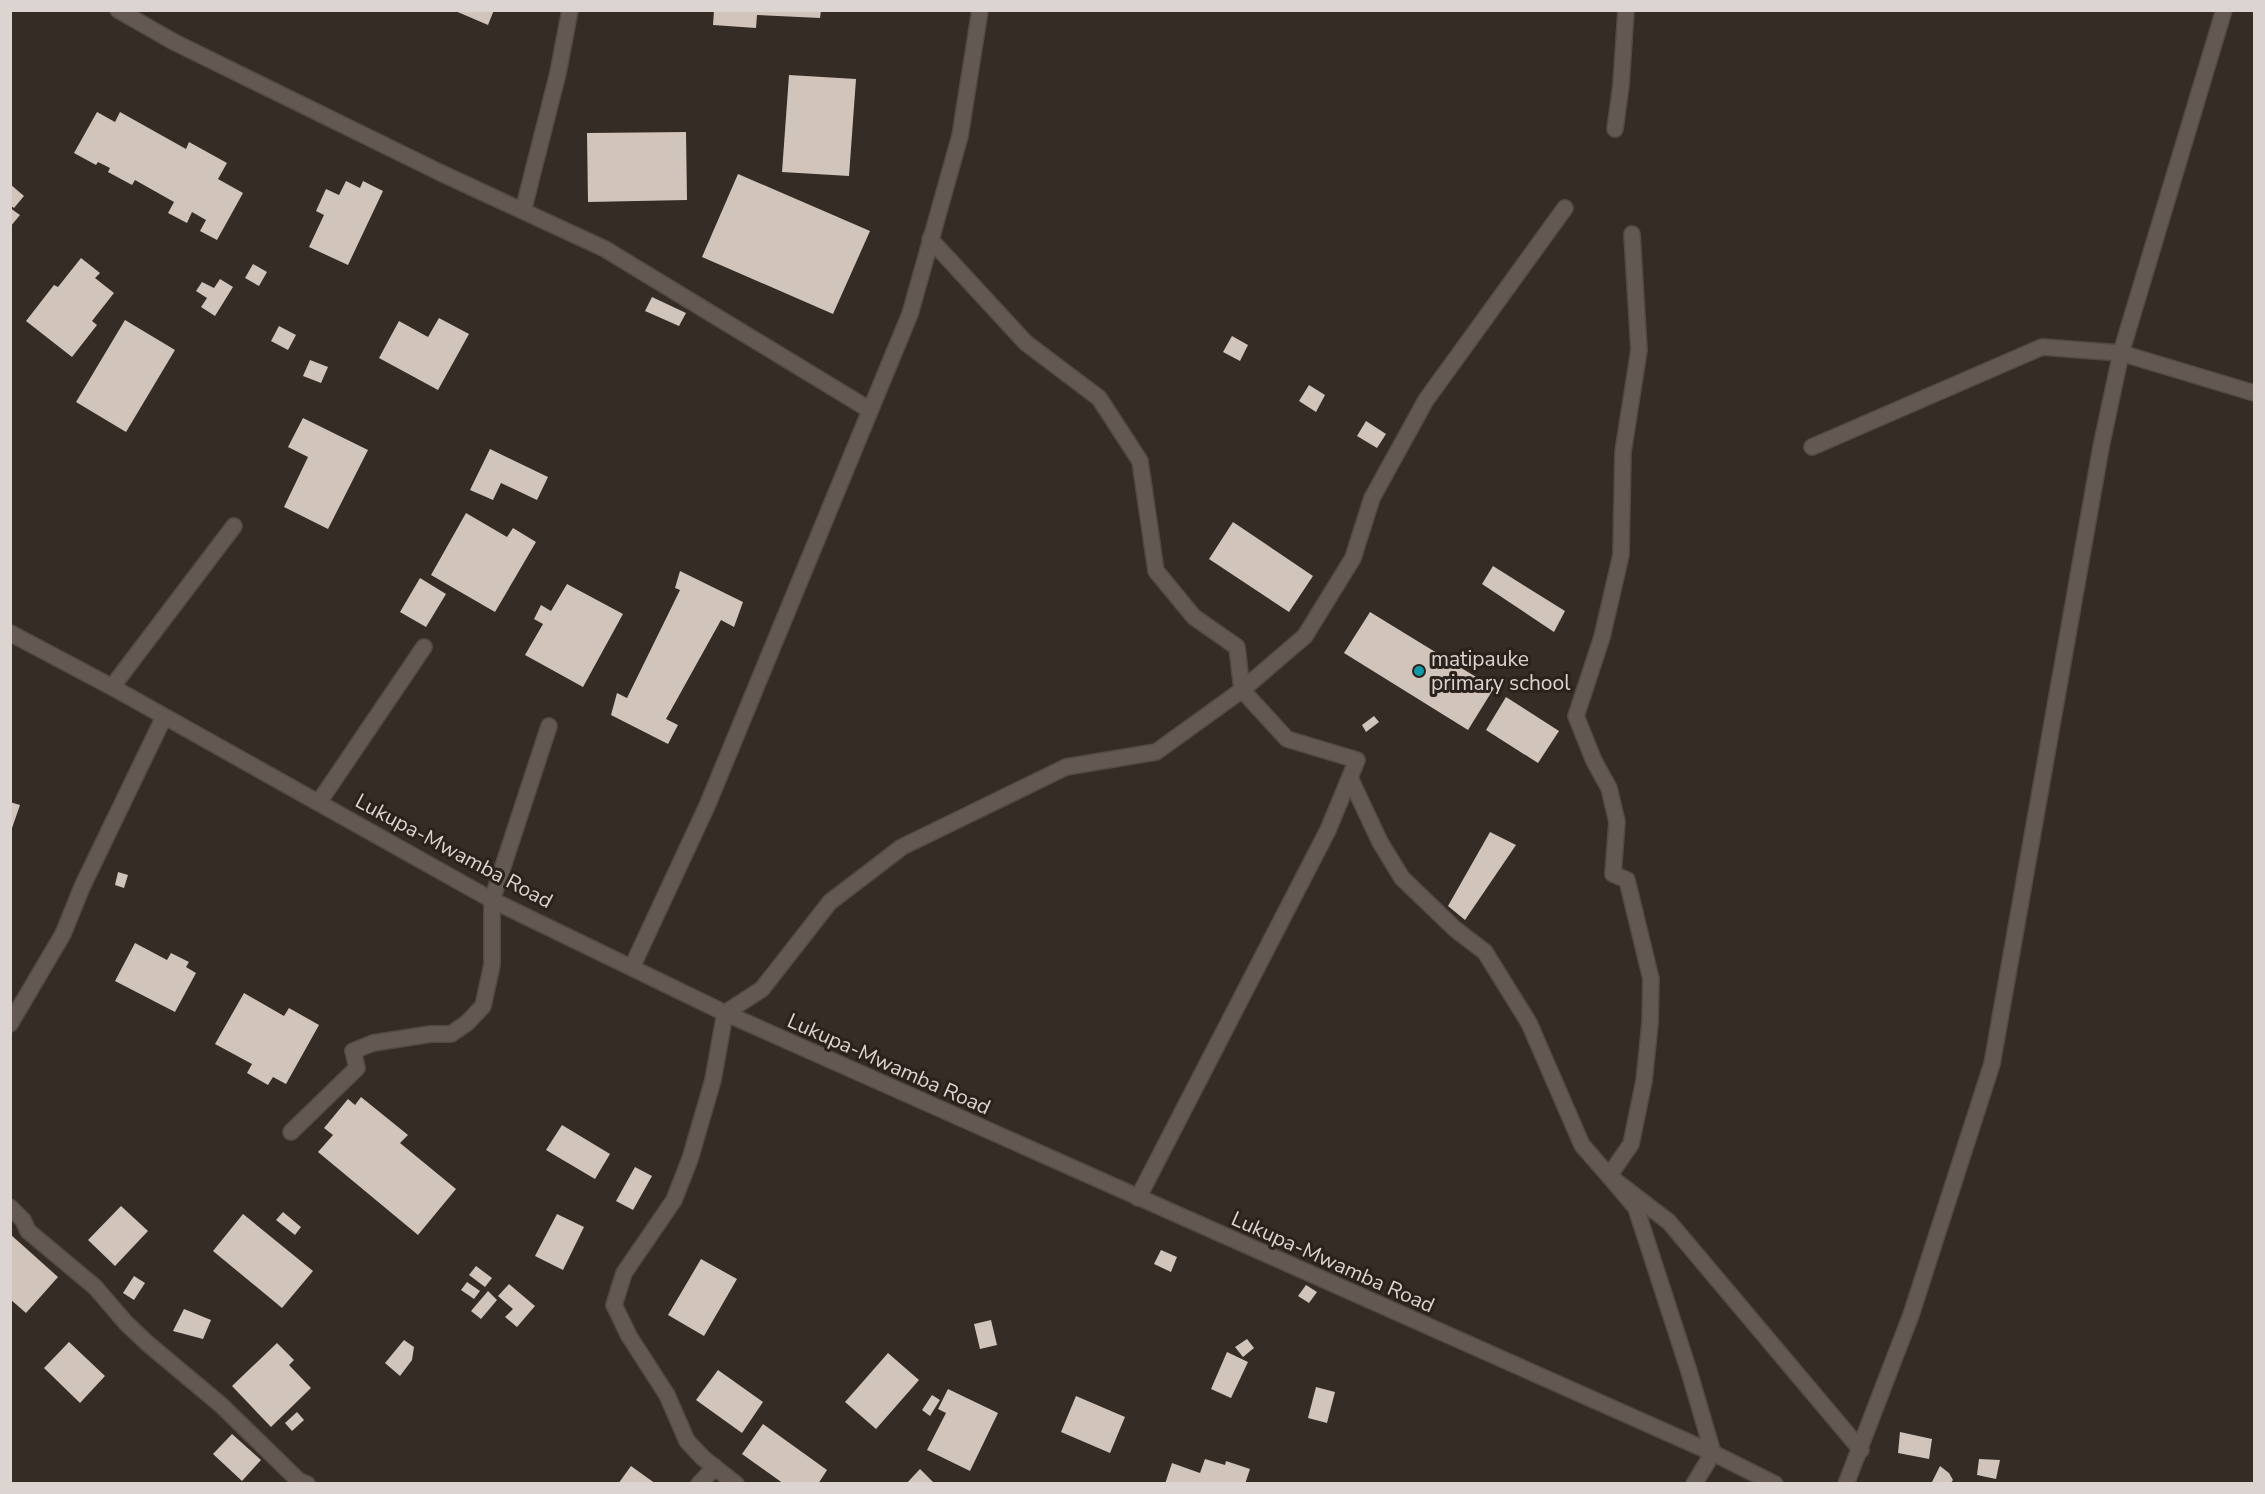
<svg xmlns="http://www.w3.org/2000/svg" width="2265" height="1494" viewBox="0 0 2265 1494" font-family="'Nunito Sans',sans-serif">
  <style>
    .building { fill: #d0c4bb }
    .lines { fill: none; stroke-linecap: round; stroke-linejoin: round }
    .minor-casing { stroke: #524a44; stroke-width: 18 }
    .minor { stroke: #645952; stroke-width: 15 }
    .culture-dot { fill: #0f9aa8; stroke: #2b221c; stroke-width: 2 }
    .labels { text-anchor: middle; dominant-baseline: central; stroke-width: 6; stroke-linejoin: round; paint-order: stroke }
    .poi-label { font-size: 21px; fill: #dbd4d0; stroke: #2b221c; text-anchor: start }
    .street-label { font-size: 21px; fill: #dbd4d0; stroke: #2b221c }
  </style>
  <rect width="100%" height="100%" fill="#352c25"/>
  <g class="building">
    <path d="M453 10H494L488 25Z"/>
    <path d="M714 10H821L820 18 757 15 756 28 713 25Z"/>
    <path d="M789 75 856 79 849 176 782 172Z"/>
    <path d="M97 112 115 122 120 112 186 149 189 142 227 163 218 179 243 193 217 240 200 231 206 220 192 212 187 223 168 213 174 202 135 180 132 185 108 172 110 168 98 162 96 165 74 153Z"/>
    <path d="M686 132 687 200 588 202 587 133Z"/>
    <path d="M738 174 870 231 833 314 702 257Z"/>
    <path d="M346 181 360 188 363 181 383 191 348 265 309 247 324 215 316 211 326 189 339 195Z"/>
    <path d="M10 184 24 196 14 208 10 205Z"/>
    <path d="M10 208 20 215 10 227Z"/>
    <path d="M81 258 100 273 95 278 114 293 92 321 97 325 72 357 26 321 54 285 58 287Z"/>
    <path d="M253 264 267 272 259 286 245 278Z"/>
    <path d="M220 279 233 287 215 316 201 307 207 298 196 291 202 282 214 288Z"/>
    <path d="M652 297 686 313 679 326 645 311Z"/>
    <path d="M439 318 469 334 438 390 379 358 399 321 428 337Z"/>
    <path d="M125 320 175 350 126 432 76 402Z"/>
    <path d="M279 326 296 335 288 350 271 341Z"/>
    <path d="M1232 336 1248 345 1240 361 1223 352Z"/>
    <path d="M310 360 328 367 321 383 303 376Z"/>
    <path d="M1309 385 1325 395 1316 412 1299 401Z"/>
    <path d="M303 418 368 450 328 529 284 507 308 457 288 447Z"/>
    <path d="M1366 421 1386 434 1377 448 1357 436Z"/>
    <path d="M490 449 548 477 537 500 501 483 493 500 470 490Z"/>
    <path d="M466 513 507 537 513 528 536 542 495 612 431 575Z"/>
    <path d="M1233 522 1313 576 1289 612 1209 559Z"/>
    <path d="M1493 566 1565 611 1554 632 1482 584Z"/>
    <path d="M680 571 743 602 734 627 721 620 666 719 678 725 668 744 611 715 617 693 627 698 680 590 675 588Z"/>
    <path d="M420 578 446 594 426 627 400 612Z"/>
    <path d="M567 584 623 614 583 687 525 655 543 624 534 619 541 605 551 611Z"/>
    <path d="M1370 612 1494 688 1468 730 1344 653Z"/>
    <path d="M1506 697 1559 731 1538 763 1486 730Z"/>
    <path d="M1374 716 1379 722 1366 732 1362 725Z"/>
    <path d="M10 802 20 805 11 831H10Z"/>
    <path d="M1490 832 1516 845 1465 920 1448 906Z"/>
    <path d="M118 872 128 875 124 888 115 885Z"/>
    <path d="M135 943 167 960 171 953 189 962 186 967 196 973 175 1012 115 981Z"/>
    <path d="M244 993 284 1016 289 1008 319 1025 286 1084 273 1077 268 1085 247 1073 252 1064 215 1044Z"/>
    <path d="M361 1097 408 1135 400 1143 456 1189 418 1235 318 1152 333 1135 324 1128 348 1099 355 1105Z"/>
    <path d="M562 1125 610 1154 595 1179 546 1150Z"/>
    <path d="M635 1167 652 1176 633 1210 616 1201Z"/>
    <path d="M121 1206 148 1231 115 1266 88 1240Z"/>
    <path d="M283 1212 301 1227 295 1235 276 1220Z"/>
    <path d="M243 1214 313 1271 282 1308 213 1251Z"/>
    <path d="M557 1214 584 1227 563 1270 535 1256Z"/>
    <path d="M10 1234 58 1277 26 1313 10 1299Z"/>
    <path d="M1161 1250 1177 1257 1171 1272 1154 1264Z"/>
    <path d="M701 1259 737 1279 704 1336 668 1315Z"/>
    <path d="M476 1266 492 1278 485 1287 469 1275Z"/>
    <path d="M134 1276 145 1283 134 1300 123 1293Z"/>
    <path d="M467 1282 480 1291 474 1299 461 1290Z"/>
    <path d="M509 1284 535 1306 517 1327 505 1317 513 1309 498 1296Z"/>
    <path d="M1306 1285 1317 1292 1309 1303 1298 1296Z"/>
    <path d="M488 1291 497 1300 481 1319 471 1311Z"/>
    <path d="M184 1309 211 1320 203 1339 173 1331Z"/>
    <path d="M991 1320 997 1345 980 1349 974 1324Z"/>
    <path d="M1247 1339 1254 1348 1243 1357 1235 1347Z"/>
    <path d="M404 1340 414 1347 412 1360 400 1376 385 1363Z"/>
    <path d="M69 1342 105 1376 80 1403 44 1368Z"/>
    <path d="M277 1343 294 1360 289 1365 311 1388 271 1427 232 1386Z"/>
    <path d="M1227 1352 1248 1362 1231 1398 1211 1389Z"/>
    <path d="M888 1353 919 1380 876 1429 845 1402Z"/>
    <path d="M718 1370 763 1402 742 1433 696 1400Z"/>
    <path d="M1316 1387 1335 1392 1327 1423 1308 1418Z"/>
    <path d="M948 1389 998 1413 970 1471 927 1450 946 1413 938 1409Z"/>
    <path d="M932 1395 940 1400 930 1416 922 1410Z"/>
    <path d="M1076 1396 1125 1417 1110 1453 1061 1432Z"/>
    <path d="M297 1412 304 1420 292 1431 285 1423Z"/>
    <path d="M763 1424 827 1470 818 1484H784L742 1454Z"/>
    <path d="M1900 1432 1932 1439 1929 1459 1898 1453Z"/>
    <path d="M232 1434 261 1460 242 1481 213 1454Z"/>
    <path d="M1205 1459 1225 1465 1226 1461 1250 1469 1245 1484H1165L1172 1463 1200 1473Z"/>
    <path d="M1979 1459 2000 1460 1996 1479 1977 1475Z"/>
    <path d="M631 1466 656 1484H618Z"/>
    <path d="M1940 1466 1949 1473 1953 1480 1950 1484 1932 1482Z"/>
    <path d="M920 1469 935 1484H906Z"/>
  </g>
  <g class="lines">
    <defs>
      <g id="minor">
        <path d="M118 10 174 42 441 173 605 249 870 410"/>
        <path d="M1615 129 1621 85 1626 10"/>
        <path d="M523 211 558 73 570 10"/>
        <path d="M1632 234 1639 350 1623 452 1621 555 1602 637 1576 716 1594 761 1609 788 1617 822 1613 874 1627 880 1651 979 1650 1023 1644 1081 1631 1144 1609 1176 1636 1208 1688 1368 1713 1453 1694 1484"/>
        <path d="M930 239 1026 343 1099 398 1140 461 1156 571 1194 617 1237 647 1242 690 1287 739 1357 760 1328 830 1138 1198"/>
        <path d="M1812 447 2042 347 2121 353 2254 393"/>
        <path d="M10 633 112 687 492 900 725 1013 1713 1453 1775 1484"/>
        <path d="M112 687 234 526"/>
        <path d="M1350 778 1380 842 1402 878 1455 929 1485 952 1529 1023 1582 1145 1609 1176 1669 1222 1861 1450"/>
        <path d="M319 802 424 647"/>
        <path d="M632 967 707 806 910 314 960 136 980 10"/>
        <path d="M10 1024 63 934 82 887 164 717"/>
        <path d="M291 1132 357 1068 353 1051 373 1043 431 1034H451L467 1023 483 1006 492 965V900L549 726"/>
        <path d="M10 1207 23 1220 28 1231 95 1287 126 1323 147 1343 221 1405 299 1481 307 1484"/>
        <path d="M699 1484 715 1467"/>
        <path d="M736 1484 703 1458 687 1441 667 1395 629 1336 614 1305 624 1273 674 1200 690 1159 713 1080 725 1013 762 989 830 902 902 847 1066 767 1156 752 1242 690 1305 636 1353 558 1372 498 1426 400 1565 208"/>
        <path d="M1846 1484 1911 1315 1992 1064 2101 447 2121 353 2224 10"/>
      </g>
    </defs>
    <use href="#minor" class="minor-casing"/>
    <use href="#minor" class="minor"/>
  </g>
  <circle class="culture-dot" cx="1419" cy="671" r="6"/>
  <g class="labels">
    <g class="poi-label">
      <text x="1431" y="659">matipauke<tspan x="1431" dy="24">primary school</tspan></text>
    </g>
    <g class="street-label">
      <text transform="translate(454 851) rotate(28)">Lukupa-Mwamba Road</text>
      <text transform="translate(889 1064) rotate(24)">Lukupa-Mwamba Road</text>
      <text transform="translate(1333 1262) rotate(24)">Lukupa-Mwamba Road</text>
    </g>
  </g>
  <rect width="2265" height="1494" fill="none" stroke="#dbd4d0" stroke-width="24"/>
</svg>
